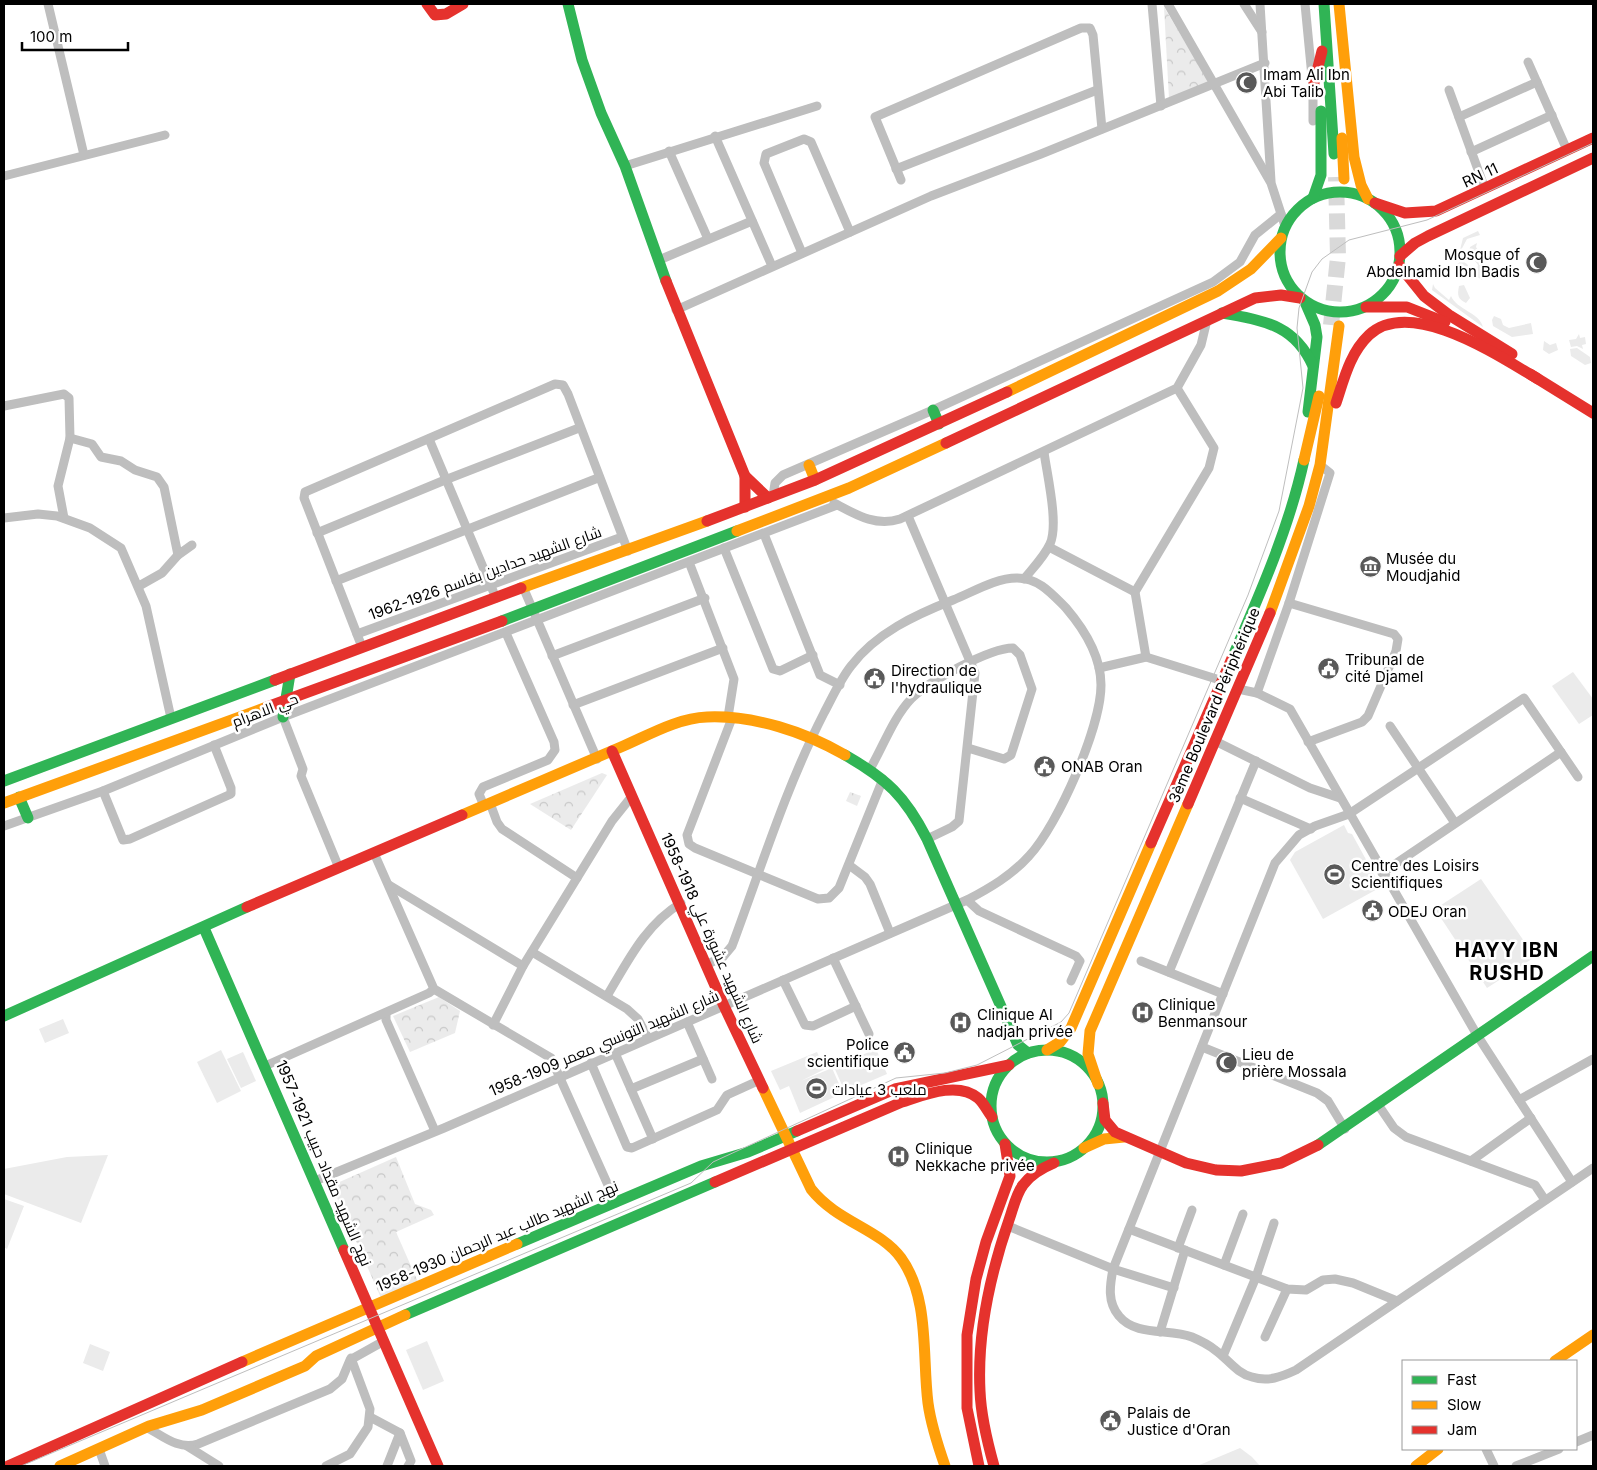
<svg xmlns="http://www.w3.org/2000/svg" width="1597" height="1470" viewBox="0 0 1597 1470" font-family="Inter,Cairo,sans-serif">
  <style>
    .green { fill: #ebebeb }
    .forest { fill: url(#forest-crowns) }
    .lines { fill: none; stroke-linecap: round; stroke-linejoin: round }
    .highway-tunnel { stroke: #d9d9d9; stroke-width: 16; stroke-dasharray: 16 8; stroke-linecap: butt }
    .street { stroke: #bebebe; stroke-width: 9 }
    .fast { stroke: #30b455; stroke-width: 11 }
    .slow { stroke: #ff9f0a; stroke-width: 11 }
    .jam { stroke: #e5322d; stroke-width: 11 }
    .tram { stroke: #bebebe; stroke-width: 1 }
    .labels { text-anchor: middle; dominant-baseline: central; stroke-width: 5; stroke-linejoin: round; paint-order: stroke }
    .poi-label { font-size: 15px; fill: #000; stroke: #fff; text-anchor: start }
    .street-label { font-size: 15px; fill: #000; stroke: #fff }
    .district-label { font-size: 20px; font-weight: bold; letter-spacing: 1px; fill: #000; stroke: #fff }
  </style>
  <defs>
    <pattern id="forest-crowns" width="20" height="18" patternUnits="userSpaceOnUse" patternTransform="scale(1.25)"><rect width="20" height="18" fill="#ebebeb"/><path d="M2 6a3 3 0 1 1 6 0M12 15a3 3 0 1 1 6 0" fill="none" stroke="#c8c8c8"/></pattern>
  </defs>
  <rect width="100%" height="100%" fill="#fff"/>
  <g class="green">
    <path d="M1478 231 1480 235 1467 239 1459 254 1463 238Z"/>
    <path d="M1477 243 1476 247C1480 252 1484 272 1482 280L1476 276 1478 265 1469 253 1470 247Z"/>
    <circle cx="1462" cy="269" r="7"/>
    <path d="M1433 284 1435 288 1449 300 1451 296C1457 310 1479 312 1483 327L1432 290Z"/>
    <path d="M1464 285 1470 298 1466 303C1458 299 1457 296 1459 286Z"/>
    <path d="M1494 316 1501 319 1503 325 1509 328 1531 323 1533 334 1512 337 1493 326 1492 320Z"/>
    <path d="M1579 334 1580 338 1585 337 1586 344 1582 345 1583 349 1577 346 1571 347 1569 340 1576 339Z"/>
    <path d="M1544 341 1550 345 1556 343 1558 350 1549 354 1543 350Z"/>
    <path d="M1577 348 1590 357 1591 363 1585 365 1571 356 1570 349Z"/>
    <path d="M1573 672 1593 699V715L1579 724 1552 686Z"/>
    <path d="M1344 825 1348 833 1352 834 1381 887 1323 919 1290 860 1295 852Z"/>
    <path d="M1481 879 1535 957 1487 988 1435 909Z"/>
    <path d="M63 1019 69 1033 45 1043 39 1029Z"/>
    <path d="M876 1049 887 1074 845 1092 834 1067Z"/>
    <path d="M221 1050 241 1091 217 1103 197 1062Z"/>
    <path d="M243 1052 256 1081 241 1088 227 1059Z"/>
    <path d="M817 1052 825 1069 801 1081 832 1068 843 1093 800 1113 789 1086 780 1090 771 1071Z"/>
    <path d="M108 1155 81 1223 4 1194V1169L67 1157Z"/>
    <path d="M4 1199 24 1206 7 1249 4 1247Z"/>
    <path d="M427 1341 444 1381 423 1390 406 1350Z"/>
    <path d="M90 1344 110 1352 103 1371 83 1363Z"/>
    <path d="M1240 1448 1252 1457 1260 1466H1197Z"/>
  </g>
  <g class="forest">
    <path d="M1164 7 1209 82 1169 99Z"/>
    <path d="M602 773 607 775 571 830 530 804Z"/>
    <path d="M850 792 861 796 857 806 846 801Z"/>
    <path d="M439 997 460 1011 455 1033 410 1052 393 1016Z"/>
    <path d="M396 1157 415 1204 431 1210 434 1215 396 1232 418 1282 381 1298 334 1191 335 1184Z"/>
  </g>
  <g class="lines">
    <path class="highway-tunnel" d="M1331 325 1338 257 1336 177"/>
    <g class="street">
      <path d="M48 4 84 155"/>
      <path d="M1152 4 1161 106"/>
      <path d="M1168 4 1271 183 1285 226"/>
      <path d="M1244 4 1262 32"/>
      <path d="M1260 4 1271 181"/>
      <path d="M1305 4 1313 87V121"/>
      <path d="M1528 62 1567 150"/>
      <path d="M1449 90 1485 189"/>
      <path d="M1459 117 1537 82"/>
      <path d="M715 136 772 266"/>
      <path d="M669 151 708 239"/>
      <path d="M1471 152 1552 115"/>
      <path d="M625 166 817 106"/>
      <path d="M896 169 1097 90"/>
      <path d="M4 176 165 135"/>
      <path d="M901 180 875 117 1081 28H1090L1093 35 1102 129"/>
      <path d="M802 253 764 163 766 154 804 139 811 142 850 232"/>
      <path d="M659 260 752 221"/>
      <path d="M676 310 931 196 1041 154 1265 63"/>
      <path d="M4 406 64 394 69 398 70 438 58 486 64 518"/>
      <path d="M70 438 92 444 101 457 121 461 135 470 157 477 164 487 178 555"/>
      <path d="M429 439 496 598"/>
      <path d="M773 496 775 483 783 475 933 410 1213 282 1240 262 1255 235 1281 214"/>
      <path d="M834 503C855 514 875 527 900 519L1177 388 1201 345 1207 320"/>
      <path d="M908 516 975 673 959 821 952 827 927 839"/>
      <path d="M4 518 38 514 57 516 90 528 121 548 146 606 171 718"/>
      <path d="M317 533 445 480 579 428"/>
      <path d="M764 534 820 675 840 685"/>
      <path d="M1049 547 1135 592"/>
      <path d="M724 548 773 669 780 671 813 655"/>
      <path d="M689 562 734 679 728 717"/>
      <path d="M1024 579C1033 568 1044 557 1050 544 1059 524 1047 475 1044 452"/>
      <path d="M336 581 598 478"/>
      <path d="M139 586 162 573 178 555 192 545"/>
      <path d="M523 587 597 759"/>
      <path d="M1289 603 1394 634 1398 639 1396 651 1368 716 1362 722 1308 742"/>
      <path d="M357 634 622 537"/>
      <path d="M362 647 304 498 305 492 555 384 563 385 568 394 628 551"/>
      <path d="M552 656 705 598"/>
      <path d="M1146 657 1135 592 1209 468 1214 448 1177 388"/>
      <path d="M1099 668 1146 657 1223 681"/>
      <path d="M1238 689 1257 693 1290 709 1477 1035 1572 1182"/>
      <path d="M1257 693 1289 603 1330 473 1320 465"/>
      <path d="M573 705 723 648"/>
      <path d="M283 717 303 769 301 776 339 868"/>
      <path d="M732 718 687 835 689 844 695 848 818 899 829 898 839 888 883 779"/>
      <path d="M1390 726 1455 823"/>
      <path d="M1215 741 1310 788 1340 798"/>
      <path d="M870 769C883 747 893 718 911 699 927 682 990 648 1013 648L1020 655 1032 689 1011 755 1004 759 968 748"/>
      <path d="M1578 777 1524 698 1349 814 1315 826 1299 835 1275 863 1113 1269C1110 1285 1107 1302 1119 1316 1136 1337 1170 1328 1192 1337 1199 1340 1209 1345 1215 1350 1228 1359 1236 1373 1252 1377 1268 1382 1281 1377 1296 1370L1593 1168"/>
      <path d="M103 791 123 840 130 839 231 794V788L214 745"/>
      <path d="M1240 798 1311 829"/>
      <path d="M490 803 497 822 502 829 577 878"/>
      <path d="M484 806 479 794 483 787 548 760 555 750 554 742 506 633"/>
      <path d="M4 826 103 791 283 717 837 505"/>
      <path d="M374 853 434 989 551 1058 616 1203"/>
      <path d="M849 865 865 877 870 884 890 933"/>
      <path d="M1382 873 1561 752"/>
      <path d="M389 885 523 966"/>
      <path d="M967 900 979 911 1076 956 1080 961 1071 981"/>
      <path d="M532 952 627 1009 638 1019 648 1038"/>
      <path d="M833 958 869 1034"/>
      <path d="M1141 961 1223 994"/>
      <path d="M1169 972 1256 761"/>
      <path d="M783 980 805 1025 813 1026 856 1006"/>
      <path d="M607 996C628 961 645 925 681 903"/>
      <path d="M386 1013V1020L435 1131"/>
      <path d="M687 1022 712 1079"/>
      <path d="M493 1025 523 966 612 821 632 796"/>
      <path d="M1202 1047 1317 1093 1328 1101 1345 1129"/>
      <path d="M615 1053 653 1139"/>
      <path d="M591 1063 627 1147 632 1148 717 1110 727 1095 760 1080"/>
      <path d="M265 1066 429 993 434 989"/>
      <path d="M631 1089 703 1059"/>
      <path d="M1519 1100 1593 1059"/>
      <path d="M1379 1106 1394 1128 1406 1137 1535 1185 1545 1200"/>
      <path d="M1471 1161 1531 1118"/>
      <path d="M315 1181 444 1128 967 900C990 888 1012 875 1029 856 1058 825 1101 727 1101 685 1101 657 1084 629 1066 608 1052 594 1039 578 1017 578 995 578 973 592 953 600 915 615 876 633 851 666 840 680 832 698 824 713 786 787 761 868 732 946L722 958 707 964"/>
      <path d="M1008 1226 1113 1269 1174 1288"/>
      <path d="M1129 1229 1287 1289 1306 1290 1323 1280 1335 1279 1353 1283 1397 1301"/>
      <path d="M1178 1248 1192 1210"/>
      <path d="M1224 1265 1243 1214"/>
      <path d="M1160 1332 1185 1250"/>
      <path d="M1265 1337 1287 1289"/>
      <path d="M1223 1356 1256 1277 1274 1223"/>
      <path d="M370 1417 400 1433 411 1461 408 1466"/>
      <path d="M148 1428C164 1437 179 1450 198 1444L330 1389 342 1379 350 1360 384 1341"/>
      <path d="M1576 1442 1593 1435"/>
      <path d="M187 1446 219 1466"/>
      <path d="M99 1449 105 1466"/>
      <path d="M1486 1449 1494 1466"/>
      <path d="M326 1466 350 1454 368 1427 370 1409 351 1358"/>
      <path d="M387 1466 400 1433"/>
      <path d="M1516 1466 1559 1449"/>
    </g>
    <g class="fast">
      <path d="M568 4 582 60 601 113 625 166 666 281"/>
      <path d="M1324 4 1334 154"/>
      <circle cx="1340" cy="252" r="60"/>
      <path d="M1313 198 1321 175V111"/>
      <path d="M1305 302 1315 325 1317 337 1308 412"/>
      <path d="M1222 313C1264 321 1294 324 1313 366"/>
      <path d="M933 410 939 424"/>
      <path d="M502 621 737 531"/>
      <path d="M1233 656C1261 592 1289 528 1304 460"/>
      <path d="M283 717 290 674"/>
      <path d="M845 755C887 779 905 796 927 839L1018 1045 1028 1053"/>
      <path d="M4 781 275 680"/>
      <path d="M19 797 28 818"/>
      <path d="M204 928 344 1250"/>
      <path d="M4 1016 247 907"/>
      <circle cx="1047" cy="1106" r="56"/>
      <path d="M1318 1145 1593 956"/>
      <path d="M517 1244 701 1166 748 1152 797 1131"/>
      <path d="M405 1315 715 1182"/>
    </g>
    <g class="slow">
      <path d="M1339 4 1354 157 1361 185 1368 199"/>
      <path d="M1342 138 1344 179"/>
      <path d="M1007 392 1218 291 1251 269 1281 238"/>
      <path d="M1304 460 1319 396"/>
      <path d="M809 465 815 480"/>
      <path d="M737 531 849 488 946 443"/>
      <path d="M521 588 707 521"/>
      <path d="M1270 613 1309 506 1320 465 1339 326"/>
      <path d="M4 803 267 707"/>
      <path d="M462 815C515 792 568 770 621 747 647 736 677 718 707 717 754 715 805 732 845 755"/>
      <path d="M1047 1050 1060 1042 1071 1028 1151 843"/>
      <path d="M1098 1084 1088 1054 1090 1031 1188 804"/>
      <path d="M763 1088 811 1189C837 1222 880 1229 901 1258 930 1298 922 1357 928 1403 931 1425 938 1446 945 1466"/>
      <path d="M1084 1148 1104 1139 1124 1137"/>
      <path d="M1555 1361 1593 1335"/>
      <path d="M242 1362 517 1244"/>
      <path d="M60 1466 149 1426 202 1410 305 1366 316 1356 405 1315"/>
      <path d="M1416 1466 1438 1449"/>
    </g>
    <g class="jam">
      <path d="M427 4 435 15 446 14 463 4"/>
      <path d="M1313 87 1322 51"/>
      <path d="M1375 203 1405 213 1436 211 1593 138"/>
      <path d="M1400 256 1415 243 1428 236 1593 158"/>
      <path d="M1399 265 1424 296 1449 315 1512 354"/>
      <path d="M666 281 745 476 768 498"/>
      <path d="M1366 307H1407L1445 322"/>
      <path d="M1530 374 1593 413"/>
      <path d="M1336 403C1344 379 1350 353 1369 335 1411 296 1500 357 1538 379"/>
      <path d="M946 443 1255 298 1281 295 1300 298"/>
      <path d="M745 476V507"/>
      <path d="M707 521 815 480 1007 392"/>
      <path d="M275 680 521 588"/>
      <path d="M267 707 502 621"/>
      <path d="M612 751 724 1006 763 1088"/>
      <path d="M1188 804 1270 613"/>
      <path d="M1151 843 1233 656"/>
      <path d="M247 907 462 815"/>
      <path d="M1103 1103 1105 1120 1115 1132 1186 1163 1216 1170 1241 1171 1281 1163 1318 1145"/>
      <path d="M797 1131 895 1089 1009 1065"/>
      <path d="M715 1182 902 1102C924 1095 958 1081 978 1098 984 1103 987 1111 992 1117"/>
      <path d="M344 1250 438 1466"/>
      <path d="M8 1466 242 1362"/>
      <path d="M979 1466 967 1408V1335L976 1279 986 1242 1010 1176 1005 1144"/>
      <path d="M994 1466C987 1441 981 1417 980 1391 977 1333 990 1275 1009 1220 1013 1209 1016 1194 1023 1185 1031 1174 1042 1168 1054 1163"/>
    </g>
    <path class="tram" d="M21 1466 691 1183 713 1162 896 1078 945 1073 977 1065 1061 1022 1069 1013 1248 595 1279 511 1303 388 1297 328 1299 308 1312 272 1322 259 1349 240 1427 220 1593 143"/>
  </g>
  <defs>
    <symbol id="mosque-disc" viewBox="-11 -11 22 22"><circle r="9.5" fill="#595959" stroke="#fff"/><path d="M3.5-4.9A6 6 0 1 0 3.5 4.9A5 5 0 1 1 3.5-4.9Z" fill="#fff"/></symbol>
    <symbol id="museum-disc" viewBox="-11 -11 22 22"><circle r="9.5" fill="#595959" stroke="#fff"/><path d="M0-6L6-3V-2H-6V-3ZM-5-1h2V3h-2ZM-1-1h2V3h-2ZM3-1h2V3H3ZM-6 4H6V6H-6Z" fill="#fff"/></symbol>
    <symbol id="civic-disc" viewBox="-11 -11 22 22"><circle r="9.5" fill="#595959" stroke="#fff"/><path d="M-.6-6.5H3V-4.5H.6V-3L4-1V1h2V6H-6V1h2V-1L-.6-3ZM-1.2 2.5V6h2.4V2.5Z" fill="#fff"/></symbol>
    <symbol id="stadium-disc" viewBox="-11 -11 22 22"><circle r="9.5" fill="#595959" stroke="#fff"/><path d="M0-5a6.5 5 0 1 0 0 10a6.5 5 0 1 0 0-10ZM-3.5-1.8h7v3.6h-7Z" fill="#fff"/></symbol>
    <symbol id="hospital-disc" viewBox="-11 -11 22 22"><circle r="9.5" fill="#595959" stroke="#fff"/><path d="M-5-5h3v3.5h4V-5h3V5h-3V1.5h-4V5h-3Z" fill="#fff"/></symbol>
  </defs>
  <g fill-rule="evenodd">
    <use href="#mosque-disc" x="1234" y="70" width="25" height="25"/>
    <use href="#mosque-disc" x="1524" y="250" width="25" height="25"/>
    <use href="#museum-disc" x="1358" y="554" width="25" height="25"/>
    <use href="#civic-disc" x="1316" y="656" width="25" height="25"/>
    <use href="#civic-disc" x="862" y="666" width="25" height="25"/>
    <use href="#civic-disc" x="1032" y="754" width="25" height="25"/>
    <use href="#stadium-disc" x="1322" y="862" width="25" height="25"/>
    <use href="#civic-disc" x="1360" y="898" width="25" height="25"/>
    <use href="#hospital-disc" x="1130" y="1000" width="25" height="25"/>
    <use href="#hospital-disc" x="948" y="1010" width="25" height="25"/>
    <use href="#civic-disc" x="892" y="1040" width="25" height="25"/>
    <use href="#mosque-disc" x="1214" y="1050" width="25" height="25"/>
    <use href="#stadium-disc" x="804" y="1076" width="25" height="25"/>
    <use href="#hospital-disc" x="886" y="1144" width="25" height="25"/>
    <use href="#civic-disc" x="1098" y="1408" width="25" height="25"/>
  </g>
  <g class="labels">
    <g class="poi-label">
      <text x="1263" y="74">Imam Ali Ibn<tspan x="1263" dy="17">Abi Talib</tspan></text>
      <text x="1520" y="254" text-anchor="end">Mosque of<tspan x="1520" dy="17">Abdelhamid Ibn Badis</tspan></text>
      <text x="1386" y="558">Musée du<tspan x="1386" dy="17">Moudjahid</tspan></text>
      <text x="1345" y="659">Tribunal de<tspan x="1345" dy="17">cité Djamel</tspan></text>
      <text x="891" y="670">Direction de<tspan x="891" dy="17">l'hydraulique</tspan></text>
      <text x="1061" y="766">ONAB Oran</text>
      <text x="1351" y="865">Centre des Loisirs<tspan x="1351" dy="17">Scientifiques</tspan></text>
      <text x="1388" y="911">ODEJ Oran</text>
      <text x="1158" y="1004">Clinique<tspan x="1158" dy="17">Benmansour</tspan></text>
      <text x="977" y="1014">Clinique Al<tspan x="977" dy="17">nadjah privée</tspan></text>
      <text x="889" y="1044" text-anchor="end">Police<tspan x="889" dy="17">scientifique</tspan></text>
      <text x="1242" y="1054">Lieu de<tspan x="1242" dy="17">prière Mossala</tspan></text>
      <text x="832" y="1089">ملعب 3 عيادات</text>
      <text x="915" y="1148">Clinique<tspan x="915" dy="17">Nekkache privée</tspan></text>
      <text x="1127" y="1412">Palais de<tspan x="1127" dy="17">Justice d'Oran</tspan></text>
    </g>
    <g class="street-label">
      <text transform="translate(1480 175) rotate(-25)">RN 11</text>
      <text transform="translate(485 573) rotate(-20)">شارع الشهيد حدادين بقاسم 1926-1962</text>
      <text transform="translate(1214 705) rotate(-67)">3ème Boulevard Périphérique</text>
      <text transform="translate(265 710) rotate(-21)">حي الاهرام</text>
      <text transform="translate(712 938) rotate(66)">شارع الشهيد عشورة علي 1918-1958</text>
      <text transform="translate(604 1043) rotate(-23)">شارع الشهيد التونسي معمر 1909-1958</text>
      <text transform="translate(324 1163) rotate(67)">نهج الشهيد مقداد حبيب 1921-1957</text>
      <text transform="translate(497 1236) rotate(-23)">نهج الشهيد طالب عبد الرحمان 1930-1958</text>
    </g>
    <g class="district-label">
      <text x="1507" y="950">HAYY IBN<tspan x="1507" dy="23">RUSHD</tspan></text>
    </g>
  </g>
  <rect width="1597" height="1470" fill="none" stroke="#000000" stroke-width="10"/>
  <rect x="1402" y="1360" width="175" height="90" fill="#ffffff" stroke="#999999"/>
  <rect x="1412" y="1376" width="25" height="8" fill="#30b455" stroke="#999999"/>
  <text x="1447" y="1385" font-size="15" fill="#000000">Fast</text>
  <rect x="1412" y="1401" width="25" height="8" fill="#ff9f0a" stroke="#999999"/>
  <text x="1447" y="1410" font-size="15" fill="#000000">Slow</text>
  <rect x="1412" y="1426" width="25" height="8" fill="#e5322d" stroke="#999999"/>
  <text x="1447" y="1435" font-size="15" fill="#000000">Jam</text>
  <path d="M22 42v8h106v-8" fill="none" stroke="#000000" stroke-width="2.5"/>
  <text x="30" y="42" font-size="15" fill="#000000" stroke="#ffffff" stroke-width="4" paint-order="stroke">100 m</text>
</svg>
